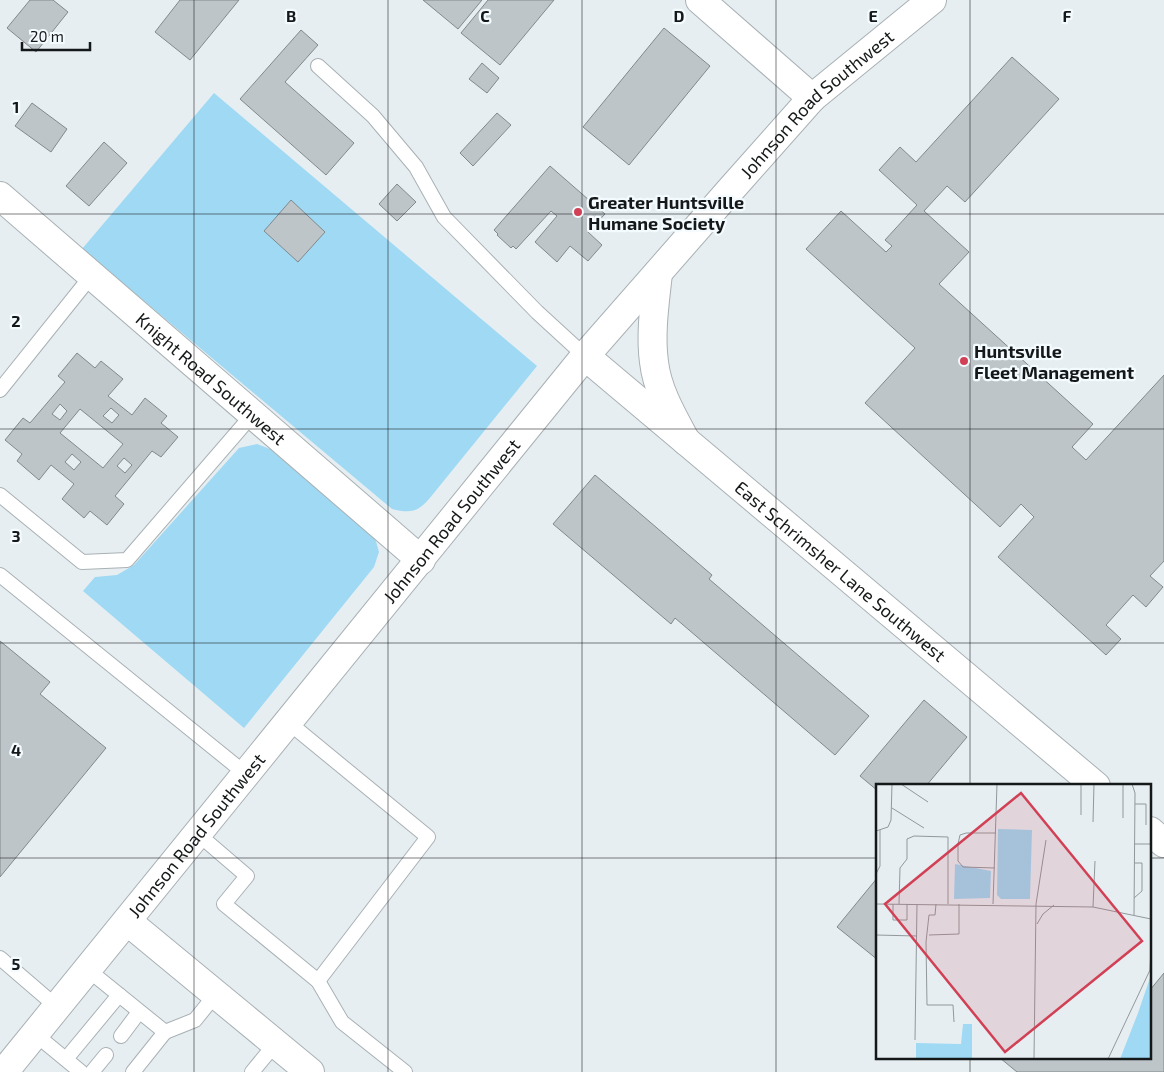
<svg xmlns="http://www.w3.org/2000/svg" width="1164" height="1072" viewBox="0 0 1164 1072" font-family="'Exo 2',sans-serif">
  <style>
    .green { fill: #9fd9f3 }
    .building { fill: #bdc5c9; stroke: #81898c; fill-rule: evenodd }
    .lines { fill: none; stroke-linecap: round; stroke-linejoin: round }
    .service-casing { stroke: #a9b1b4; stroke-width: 16 }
    .minor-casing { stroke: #a9b1b4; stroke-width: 30 }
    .tertiary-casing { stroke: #a9b1b4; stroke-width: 30 }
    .service { stroke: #fff; stroke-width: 14 }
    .minor { stroke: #fff; stroke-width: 28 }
    .tertiary { stroke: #fff; stroke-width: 28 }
    .grid { fill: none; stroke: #151819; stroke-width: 1; stroke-opacity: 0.55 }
    .poi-dot { fill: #d14055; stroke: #f3fbff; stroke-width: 2 }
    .labels { text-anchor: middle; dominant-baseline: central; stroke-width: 4.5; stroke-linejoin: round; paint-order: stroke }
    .street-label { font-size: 18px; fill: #151819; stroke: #f3fbff }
    .poi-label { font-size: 18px; font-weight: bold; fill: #151819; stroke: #f3fbff; text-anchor: start }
    .inset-road { fill: none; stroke: #92989b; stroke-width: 1 }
    .view { fill: #d14055; fill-opacity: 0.15; stroke: #d14055; stroke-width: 2.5 }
    .inset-edge { fill: none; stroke: #151819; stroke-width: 2.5 }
    .grid-label { font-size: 16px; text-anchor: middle; font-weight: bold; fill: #151819; stroke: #f3fbff; stroke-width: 4.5; stroke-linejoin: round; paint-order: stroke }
  </style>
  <rect width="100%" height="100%" fill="#e6eef2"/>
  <g class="green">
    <path d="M214 93 537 366 429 499C417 513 409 513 392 509L82 249Z"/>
    <path d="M257 444 270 449 375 538 379 552 374 567 244 728 83 591 95 577 117 575 134 565 239 448Z"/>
  </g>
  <g class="building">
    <path d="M30 0H53L68 12 36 52 7 28Z"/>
    <path d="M180 0H239L190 60 155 32Z"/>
    <path d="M423 0H482L458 29Z"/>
    <path d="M488 0H554L500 65 461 33Z"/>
    <path d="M664 28 710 66 629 165 583 127Z"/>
    <path d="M301 30 318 45 285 82 354 143 326 175 240 99Z"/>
    <path d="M1012 57 1059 99 965 202 947 186 924 211 969 252 939 284 1093 424 1072 447 1086 460 1164 375V561L1150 576 1163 587 1146 607 1133 595 1106 625 1121 639 1106 655 998 557 1034 517 1021 504 1000 527 865 403 915 348 806 249 841 211 886 252 892 246 885 240 917 205 879 170 900 147 916 162Z"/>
    <path d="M482 63 499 78 487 93 469 79Z"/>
    <path d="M32 103 67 129 51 152 15 126Z"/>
    <path d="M497 113 511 125 473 166 460 153Z"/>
    <path d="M104 142 127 163 89 206 66 186Z"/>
    <path d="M550 166 605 214 588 232 602 245 588 261 570 246 557 262 535 242 557 216 551 211 516 249 513 246 511 248 497 235 498 234 494 230Z"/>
    <path d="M397 184 416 202 397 221 379 204Z"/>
    <path d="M291 200 325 232 298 262 264 231Z"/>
    <path d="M77 353 95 368 101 361 123 379 108 396 132 415 145 398 167 416 161 423 178 437 161 457 152 451 115 496 124 504 107 525 90 511 84 518 62 499 74 484 51 465 39 480 17 461 22 454 5 440 23 418 30 423 65 382 58 376ZM60 404 67 411 60 420 52 414ZM111 408 119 415 112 423 103 416ZM80 409 123 444 103 468 60 433ZM72 454 81 462 74 470 65 462ZM124 458 132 465 125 473 117 466Z"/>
    <path d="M595 475 712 575 709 579 869 716 835 755 675 618 671 624 553 524Z"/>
    <path d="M0 641 50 682 40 694 106 748 0 877Z"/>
    <path d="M924 700 967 737 926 786H878V791L860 776Z"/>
    <path d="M878 877V960L837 927Z"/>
    <path d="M1164 973V1072H1017L1000 1058H1150V990Z"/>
  </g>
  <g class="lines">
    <defs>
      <g id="service">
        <path d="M318 66 373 116 416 167 444 217 537 312 585 356"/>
        <path d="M0 390 92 275"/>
        <path d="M0 495 82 562 127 560 253 414"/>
        <path d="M0 575 246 774"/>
        <path d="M288 722 428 837 318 981"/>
        <path d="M198 834 247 876 224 904 318 981 342 1022 405 1072"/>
        <path d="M0 958 57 1007"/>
        <path d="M87 969 165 1032 133 1072"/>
        <path d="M165 1032 195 1020 216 994"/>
        <path d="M35 1034 81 1072"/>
        <path d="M121 1036 139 1012"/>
        <path d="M66 1059 119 995"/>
        <path d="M92 1072 106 1055"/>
        <path d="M252 1072 276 1043"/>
      </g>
      <g id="minor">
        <path d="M700 0 812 98"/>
        <path id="s1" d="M0 196 421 560"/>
        <path id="s2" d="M585 356 1096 786"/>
        <path d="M1150 831 1164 843"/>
        <path d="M127 921 310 1072"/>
      </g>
      <g id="tertiary">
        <path d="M658 273C655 302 650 333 654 362 657 390 673 417 686 441"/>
        <path id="s3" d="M4 1072 585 356 733 187 812 98 932 0"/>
      </g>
    </defs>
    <use href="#service" class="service-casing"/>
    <use href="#minor" class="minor-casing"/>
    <use href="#tertiary" class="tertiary-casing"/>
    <use href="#service" class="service"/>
    <use href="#minor" class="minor"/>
    <use href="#tertiary" class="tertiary"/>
  </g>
  <path class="grid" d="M194 0V1072M388 0V1072M582 0V1072M776 0V1072M970 0V786M0 214H1164M0 429H1164M0 643H1164M0 858H878M1150 858H1164M970 1058V1072"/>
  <g class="poi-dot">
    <circle cx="578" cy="212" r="5"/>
    <circle cx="964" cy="361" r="5"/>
  </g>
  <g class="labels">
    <g class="street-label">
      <text stroke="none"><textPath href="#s3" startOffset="1265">Johnson Road Southwest</textPath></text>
      <text stroke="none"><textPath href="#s1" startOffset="279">Knight Road Southwest</textPath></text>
      <text stroke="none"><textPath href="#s3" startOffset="710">Johnson Road Southwest</textPath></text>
      <text stroke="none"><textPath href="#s2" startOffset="334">East Schrimsher Lane Southwest</textPath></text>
      <text stroke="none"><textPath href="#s3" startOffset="305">Johnson Road Southwest</textPath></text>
    </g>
    <g class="poi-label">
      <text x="588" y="202">Greater Huntsville<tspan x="588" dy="21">Humane Society</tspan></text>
      <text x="974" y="351">Huntsville<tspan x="974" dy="21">Fleet Management</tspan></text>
    </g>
  </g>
  <g transform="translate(876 784)">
    <rect width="275" height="275" fill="#e6eef2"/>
    <path d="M122 45 156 46 154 115H125L121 111ZM79 80 115 87 114 114 78 115ZM275 191V275H244L262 229ZM87 240H96V275H40V259L85 260Z" fill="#9fd9f3"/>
    <path class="inset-road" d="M25 0 52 18M256 0 259 9 258 131M259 20H270V41M16 24 48 44M205 31V0M247 34V0M217 38 218 0M0 47 12 43 15 36 16 0M258 60H275M119 84 87 83 82 77V60L84 51 90 49H120M0 90 4 82V46M258 114 266 107V79H258M0 120 217 123 275 135M17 120V136H31V120M23 120 24 84 31 75V55L38 52 72 53V120M60 120 59 131H53L50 158 51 221H77L78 238M117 120 121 0M217 123 219 77M161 140 167 130 178 121M0 151 41 152M53 151 83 150V120M39 256 41 120M158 275 160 120 170 56M232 275 274 186 275 162"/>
    <path class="view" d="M145 9 266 157 129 268 9 120Z"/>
    <rect width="275" height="275" class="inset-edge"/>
  </g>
  <g class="grid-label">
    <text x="291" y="22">B</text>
    <text x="485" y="22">C</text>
    <text x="679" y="22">D</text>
    <text x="873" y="22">E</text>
    <text x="1067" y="22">F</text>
    <text x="16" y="113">1</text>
    <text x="16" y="327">2</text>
    <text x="16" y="542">3</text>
    <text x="16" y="756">4</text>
    <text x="16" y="970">5</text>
  </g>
  <path d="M22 42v8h68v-8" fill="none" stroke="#151819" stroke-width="2.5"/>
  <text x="30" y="42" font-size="15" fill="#151819" stroke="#f3fbff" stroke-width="4" paint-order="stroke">20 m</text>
</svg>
